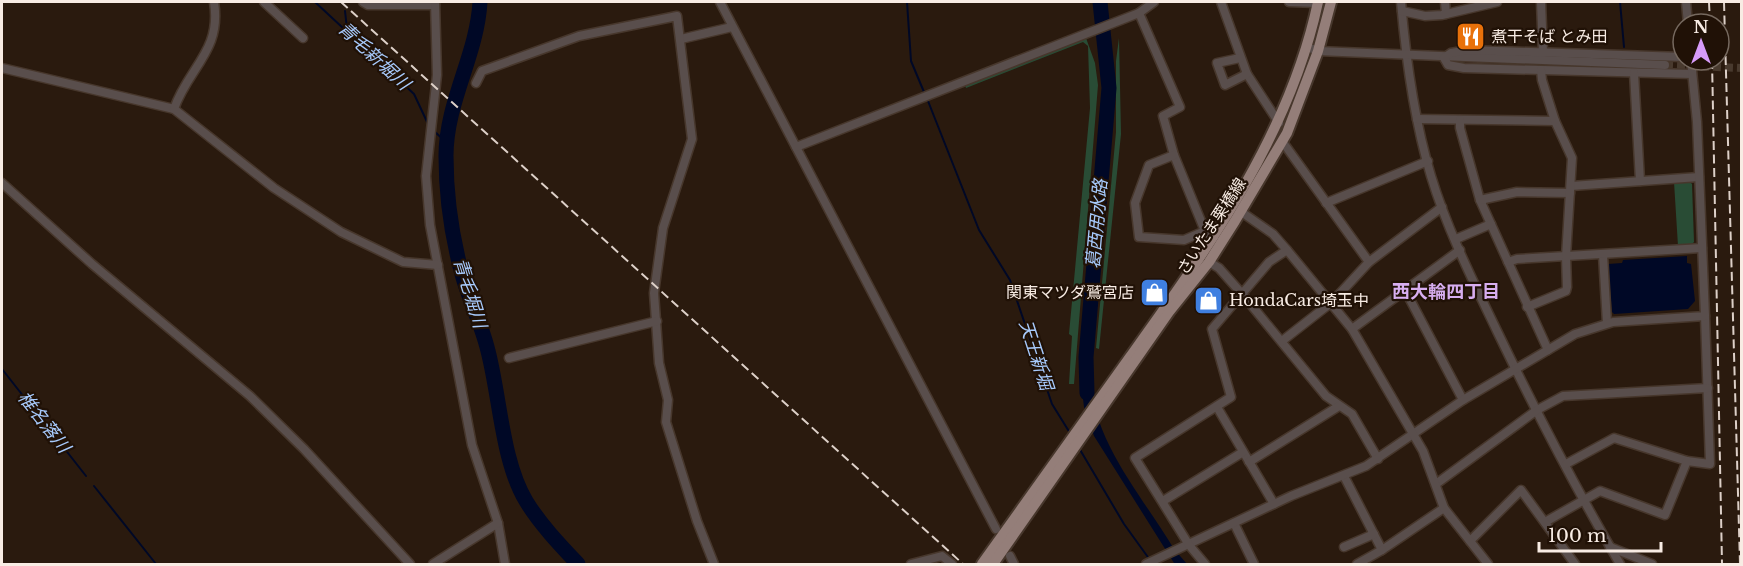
<svg xmlns="http://www.w3.org/2000/svg" width="1743" height="566" viewBox="0 0 1743 566" font-family="'Libre Baskerville','Noto Sans JP',serif">
  <style>
    .green { fill: #294c35 }
    .water { fill: #000826 }
    .lines { fill: none; stroke-linecap: round; stroke-linejoin: round }
    .stream { stroke: #000826; stroke-width: 2 }
    .river { stroke: #000826; stroke-width: 15 }
    .minor-tunnel { stroke: #493a2e; stroke-width: 8; stroke-dasharray: 8 4; stroke-linecap: butt }
    .minor-casing { stroke: #47372c; stroke-width: 11 }
    .major-casing { stroke: #47372c; stroke-width: 14 }
    .minor { stroke: #594e4c; stroke-width: 8 }
    .major { stroke: #947e79; stroke-width: 10 }
    .rail { stroke: #ddd0c8; stroke-width: 2; stroke-dasharray: 9 4.5; stroke-linecap: butt }
    .labels { text-anchor: middle; dominant-baseline: central; stroke-width: 4.5; stroke-linejoin: round; paint-order: stroke }
    .poi-label { font-size: 16px; fill: #f8ece4; stroke: #201106; text-anchor: start }
    .street-label { font-size: 16px; fill: #f8ece4; stroke: #201106 }
    .water-label { font-size: 18px; font-style: italic; fill: #a7cafc; stroke: #201106 }
    .neighbourhood-label { font-size: 18px; font-weight: bold; fill: #d7aef0; stroke: #201106 }
  </style>
  <rect width="100%" height="100%" fill="#2a1a0e"/>
  <g class="green">
    <path d="M1086 38 1095 63 1098 85 1074 384H1069L1072 336 1069 334 1090 108 1088 46 1083 42 966 88 965 85Z"/>
    <path d="M1119 38 1121 134 1099 349 1096 348 1116 132V61Z"/>
    <path d="M1689 181 1692 184 1694 242 1691 245 1678 246 1674 182Z"/>
  </g>
  <g class="water">
    <path d="M1687 256V263L1691 264 1695 301 1688 309 1614 314 1612 312 1608 264 1622 263 1623 260Z"/>
    <path d="M1080 374 1090 376C1093 442 1141 494 1174 549L1187 564 1174 563 1094 436 1084 407Z"/>
  </g>
  <g class="lines">
    <g class="stream">
      <path d="M315 2 414 94 429 126"/>
      <path d="M907 2 911 61 924 92"/>
      <path d="M1620 2 1624 47"/>
      <path d="M345 11 347 29"/>
      <path d="M928 101 979 230 1010 280 1052 404 1070 433"/>
      <path d="M433 130 448 144"/>
      <path d="M2 369 86 476"/>
      <path d="M1079 448 1124 524 1150 560"/>
      <path d="M94 486 156 564"/>
    </g>
    <g class="river">
      <path d="M480 2C477 55 446 102 446 156 446 195 452 237 462 274 469 300 482 325 488 351 500 397 502 461 526 501 540 524 560 545 578 564"/>
      <path d="M1087 393 1086 357 1109 88 1100 2"/>
    </g>
    <path class="minor-tunnel" d="M1665 65 1742 68"/>
    <defs>
      <g id="minor">
        <path d="M264 2 303 38"/>
        <path d="M363 2 368 5H435"/>
        <path d="M435 2 437 75 426 176 430 225 472 445 498 523 505 564"/>
        <path d="M720 2 996 529"/>
        <path d="M1221 2 1247 74 1279 123"/>
        <path d="M1289 2 1318 3"/>
        <path d="M1401 2C1406 60 1414 120 1431 176 1447 229 1473 281 1497 331 1535 410 1576 489 1620 564"/>
        <path d="M1445 2 1446 14"/>
        <path d="M1541 2 1543 53"/>
        <path d="M1686 2 1688 24"/>
        <path d="M1402 11 1425 16 1442 15 1497 2"/>
        <path d="M1139 13 1180 107 1163 116 1174 155 1205 231 1214 238"/>
        <path d="M681 39 732 27"/>
        <path d="M1307 47 1318 51 1665 65"/>
        <path d="M1683 57 1468 50 1451 53 1444 58 1448 65 1464 68 1692 74"/>
        <path d="M1240 58 1217 63 1225 85 1247 74"/>
        <path d="M2 68 174 109 274 188 341 232 403 262 438 265"/>
        <path d="M1634 73 1640 181"/>
        <path d="M476 83 482 71 579 36 677 16 692 139 663 228 654 293 659 363 668 400 666 422 697 521 714 564"/>
        <path d="M174 109C188 68 222 51 214 2"/>
        <path d="M1417 119 1555 121"/>
        <path d="M1460 120V128L1480 200 1548 350"/>
        <path d="M1282 141 1369 262"/>
        <path d="M796 147 1139 13 1154 2"/>
        <path d="M1174 155 1149 165 1135 203 1139 237 1184 240 1205 231"/>
        <path d="M2 183 92 264 250 396 304 449 410 564"/>
        <path d="M1571 186 1699 177"/>
        <path d="M1480 200 1517 192 1570 193"/>
        <path d="M1326 203 1428 161"/>
        <path d="M1240 211 1273 234 1287 250"/>
        <path d="M1456 239 1491 224"/>
        <path d="M1603 255 1607 323"/>
        <path d="M1209 262 1219 268 1243 295 1326 396 1352 414 1378 459"/>
        <path d="M1508 262 1517 259 1702 248"/>
        <path d="M1405 290 1463 400"/>
        <path d="M1527 307 1566 291 1567 287 1566 257 1572 158 1555 121 1542 80 1541 70"/>
        <path d="M1352 329 1460 250"/>
        <path d="M1282 341 1332 302 1369 262 1442 207"/>
        <path d="M509 358 657 321"/>
        <path d="M1217 407 1274 504"/>
        <path d="M1249 462 1339 406"/>
        <path d="M1566 464 1614 438 1687 461 1710 464 1705 316"/>
        <path d="M1344 476 1382 550 1444 508"/>
        <path d="M1436 484 1537 410 1563 396 1708 388"/>
        <path d="M1163 501 1243 452"/>
        <path d="M1545 522 1600 491 1665 515 1687 461"/>
        <path d="M1234 523 1254 564"/>
        <path d="M1470 541 1521 490 1575 564"/>
        <path d="M1344 547 1374 534"/>
        <path d="M1610 547 1652 564"/>
        <path d="M1010 556 1014 564"/>
        <path d="M433 564 498 523"/>
        <path d="M911 564 942 556 952 564"/>
        <path d="M1146 564 1291 496 1366 466 1463 400 1575 334 1613 322 1705 316 1697 122 1691 60"/>
        <path d="M1205 564 1189 545 1135 458 1231 397 1212 329 1269 262 1287 250 1352 329 1423 451 1444 508 1488 564"/>
        <path d="M1357 564 1382 550"/>
      </g>
      <g id="major">
        <path d="M982 564C1031 495 1081 426 1130 357 1208 248 1290 135 1318 2"/>
        <path d="M993 564 1169 312 1209 262 1235 221 1287 133 1318 51 1331 2"/>
      </g>
    </defs>
    <use href="#minor" class="minor-casing"/>
    <use href="#major" class="major-casing"/>
    <use href="#minor" class="minor"/>
    <use href="#major" class="major"/>
    <g class="rail">
      <path d="M341 2 963 564"/>
      <path d="M1709 2 1710 24"/>
      <path d="M1724 2 1740 564"/>
      <path d="M1712 60 1722 564"/>
    </g>
  </g>
  <defs>
    <symbol id="restaurant-square" viewBox="-11 -11 22 22"><rect x="-9" y="-9" width="18" height="18" rx="4" fill="#e8710a" stroke="#201106"/><path d="M-5-6h1v4h1v-4h1v4h1v-4h1v5L-1.5 .5V6h-2V.5L-5-1ZM5-6V6H3V1.5H1.5Q1.5-4 5-6Z" fill="#fff"/></symbol>
    <symbol id="shop-square" viewBox="-11 -11 22 22"><rect x="-9" y="-9" width="18" height="18" rx="4" fill="#3f7fe0" stroke="#201106"/><path d="M-5-2.5h2.3a2.7 3.5 0 0 1 5.4 0H5L5.5 6h-11ZM-1.5-2.5h3a1.5 2.3 0 0 0-3 0Z" fill="#fff"/></symbol>
  </defs>
  <g fill-rule="evenodd">
    <use href="#restaurant-square" x="1454" y="20" width="33" height="33"/>
    <use href="#shop-square" x="1138" y="276" width="33" height="33"/>
    <use href="#shop-square" x="1192" y="284" width="33" height="33"/>
  </g>
  <g class="labels">
    <g class="poi-label">
      <text x="1491" y="36">煮干そば とみ田</text>
      <text x="1134" y="292" text-anchor="end">関東マツダ鷲宮店</text>
      <text x="1229" y="300">HondaCars埼玉中</text>
    </g>
    <g class="street-label">
      <text transform="translate(1211 226) rotate(-57)">さいたま栗橋線</text>
    </g>
    <g class="water-label">
      <text transform="translate(374 56) rotate(43)">青毛新堀川</text>
      <text transform="translate(1097 224) rotate(-85)">葛西用水路</text>
      <text transform="translate(470 293) rotate(73)">青毛堀川</text>
      <text transform="translate(1036 355) rotate(72)">天王新堀</text>
      <text transform="translate(44 422) rotate(52)">椎名落川</text>
    </g>
    <g class="neighbourhood-label">
      <text x="1446" y="292">西大輪四丁目</text>
    </g>
  </g>
  <rect width="1743" height="566" fill="none" stroke="#f8ece4" stroke-width="6"/>
  <g transform="translate(1701 42)"><circle r="28" fill="#201106" stroke="#76695f" stroke-width="1.5"/>
  <path d="M0-4.5L10 22L0 15L-10 22Z" fill="#d69bf9"/>
  <text y="-9" font-size="16" font-weight="bold" text-anchor="middle" fill="#f8ece4">N</text>
  </g>
  <path d="M1539 542v9h122v-9" fill="none" stroke="#f8ece4" stroke-width="3"/>
  <text x="1548" y="542" font-size="18" fill="#f8ece4" stroke="#201106" stroke-width="4.5" paint-order="stroke">100 m</text>
</svg>
